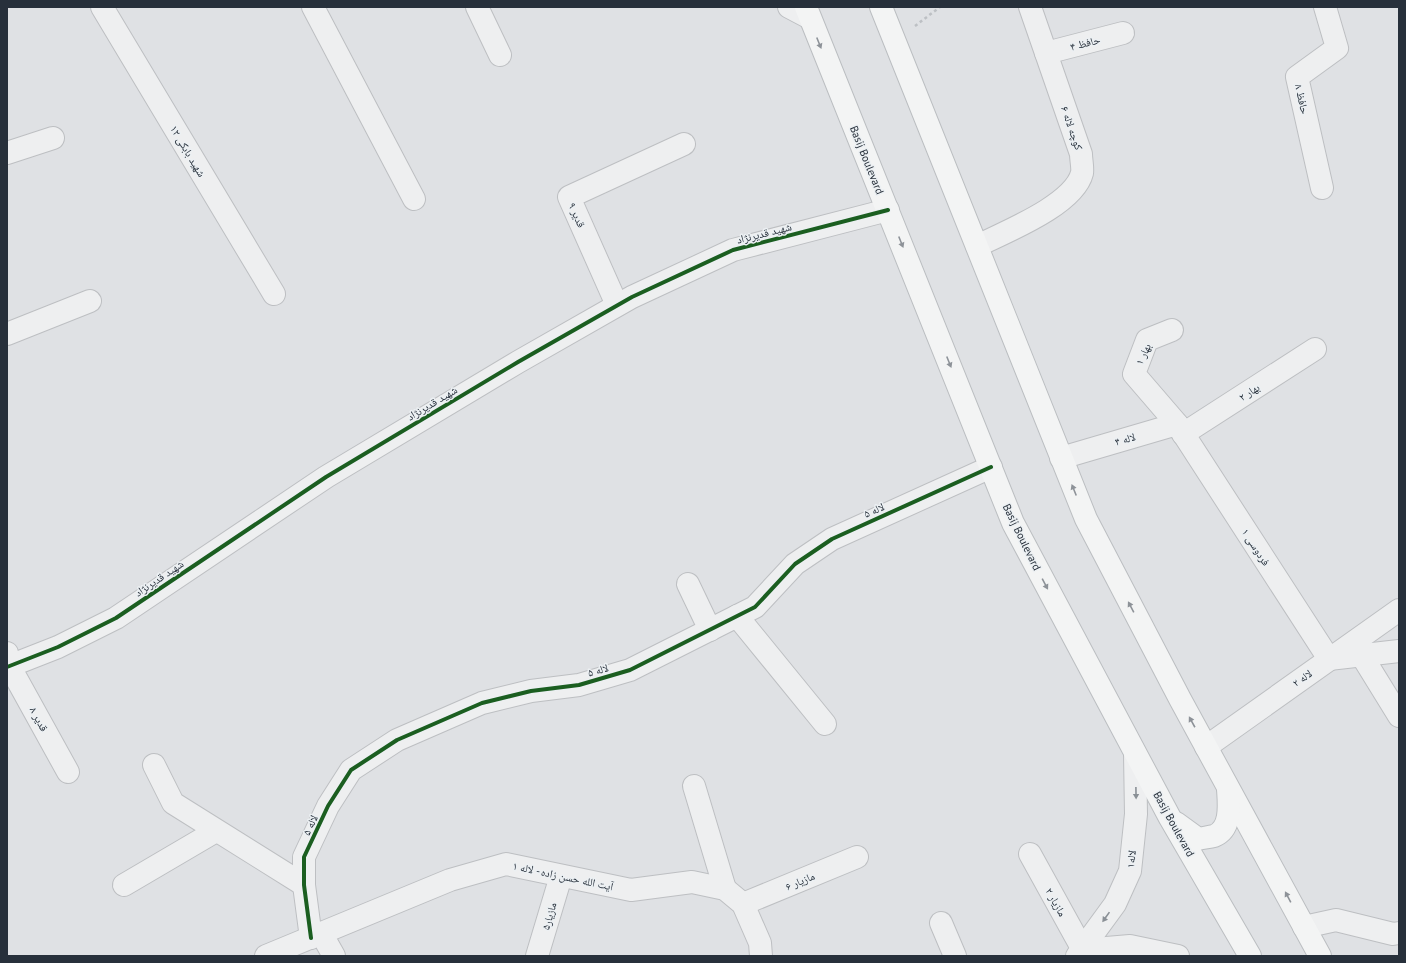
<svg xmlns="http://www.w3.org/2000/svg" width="1406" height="963" viewBox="0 0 1406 963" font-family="'PT Sans','Noto Naskh Arabic',sans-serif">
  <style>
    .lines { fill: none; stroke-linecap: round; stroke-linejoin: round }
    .minor-casing { stroke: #bdbfc2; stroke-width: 24 }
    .tertiary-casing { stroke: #bdbfc2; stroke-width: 24 }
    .primary-casing { stroke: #bbbec1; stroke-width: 24 }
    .path { stroke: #bdc0c4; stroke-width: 2.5; stroke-dasharray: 3 3; stroke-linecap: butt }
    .minor { stroke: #eeeff0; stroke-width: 22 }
    .tertiary { stroke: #eeeff0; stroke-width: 22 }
    .primary { stroke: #f3f4f4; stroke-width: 22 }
    .cycleway-casing { stroke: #ecf0f3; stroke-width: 6 }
    .cycleway { stroke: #1b5e20; stroke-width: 4 }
    .oneway { fill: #8d9298 }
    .oneway2 { fill: #8a9096 }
    .labels { text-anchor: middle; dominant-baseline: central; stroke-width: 3; stroke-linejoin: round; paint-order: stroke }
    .street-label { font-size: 11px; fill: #27303b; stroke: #ecf0f3 }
  </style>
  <rect width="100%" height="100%" fill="#dfe1e4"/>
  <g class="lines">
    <defs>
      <g id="minor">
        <path d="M102 7 274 294"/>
        <path d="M313 7 414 199"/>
        <path d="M477 7 500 55"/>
        <path d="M789 7 808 17"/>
        <path d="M1046 53 1123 33"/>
        <path d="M7 153 53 138"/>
        <path d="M1322 188 1297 77 1337 48 1325 7"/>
        <path d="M977 246C1005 232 1074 205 1082 173 1083 168 1081 160 1081 154L1030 7"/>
        <path d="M617 305 569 197 684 144"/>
        <path d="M1172 330 1147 340 1134 374 1177 424"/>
        <path d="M7 334 90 301"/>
        <path d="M1183 434 1315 349"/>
        <path d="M1061 458 1177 424 1329 659 1399 651"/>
        <path d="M688 584 710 630"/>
        <path d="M737 616 825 724"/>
        <path d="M7 653 10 667 68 772"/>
        <path d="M1362 656 1399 716"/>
        <path d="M1206 747 1399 610"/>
        <path d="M154 765 173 803 304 885"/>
        <path d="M694 786 725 889"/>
        <path d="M1030 854 1083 950"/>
        <path d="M124 885 216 831"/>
        <path d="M743 904 857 857"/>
        <path d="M941 923 955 956"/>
        <path d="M1304 927 1336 920 1393 934 1399 933"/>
        <path d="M321 933 334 956"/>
        <path d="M311 938 304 885V857L328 806 351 770 397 740 482 703 531 691 579 685 630 670 755 607 795 564 832 539 991 467"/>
        <path d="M1083 950 1130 946 1178 956"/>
        <path d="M266 956 450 880 506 864 631 890 692 882 725 889 743 904 760 943 761 956"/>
        <path d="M537 956 561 876"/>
        <path d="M1077 956 1115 904 1130 871 1136 814 1135 754"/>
      </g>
      <path id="tertiary" d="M7 667 58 647 116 618 326 477 518 362 632 297 733 250 888 210"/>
      <g id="primary">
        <path d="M806 7 1013 523 1170 818 1250 956"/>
        <path d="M881 7 1086 519 1180 699 1320 956"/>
        <path d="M1176 823 1198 839C1203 838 1209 837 1214 836 1232 829 1229 804 1228 789"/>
      </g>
    </defs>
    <use href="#minor" class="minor-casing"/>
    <use href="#tertiary" class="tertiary-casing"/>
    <use href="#primary" class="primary-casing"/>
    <path class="path" d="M915 26 940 7"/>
    <use href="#minor" class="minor"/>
    <use href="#tertiary" class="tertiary"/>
    <use href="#primary" class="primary"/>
    <defs>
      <g id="cycleway">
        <path d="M7 667 58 647 116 618 326 477 518 362 632 297 733 250 888 210"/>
        <path d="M311 938 304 885V857L328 806 351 770 397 740 482 703 531 691 579 685 630 670 755 607 795 564 832 539 991 467"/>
      </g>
    </defs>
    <use href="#cycleway" class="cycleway-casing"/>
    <use href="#cycleway" class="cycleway"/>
  </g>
  <defs><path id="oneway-solid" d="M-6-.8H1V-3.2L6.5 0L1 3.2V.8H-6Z"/></defs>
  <g class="oneway">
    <use href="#oneway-solid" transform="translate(819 43) rotate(68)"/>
    <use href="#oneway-solid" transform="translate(901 242) rotate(68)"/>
    <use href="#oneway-solid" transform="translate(949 362) rotate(68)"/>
    <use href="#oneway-solid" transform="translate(1074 490) rotate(-112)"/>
    <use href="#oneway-solid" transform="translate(1045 584) rotate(62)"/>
    <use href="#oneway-solid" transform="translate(1131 607) rotate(-118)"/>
    <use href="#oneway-solid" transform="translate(1192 722) rotate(-119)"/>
    <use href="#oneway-solid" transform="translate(1288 897) rotate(-118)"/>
  </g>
  <g class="oneway2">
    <use href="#oneway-solid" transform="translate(1136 793) rotate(89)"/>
    <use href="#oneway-solid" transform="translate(1106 917) rotate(125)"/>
  </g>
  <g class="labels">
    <g class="street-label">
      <text transform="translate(1085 43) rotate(-15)">حافظ ۴</text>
      <text transform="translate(1302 99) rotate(77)">حافظ ۸</text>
      <text transform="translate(1072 128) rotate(71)">کوچه لاله ۶</text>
      <text transform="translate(188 151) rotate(59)">شهید بابکی ۱۲</text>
      <text transform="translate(867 160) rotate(68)">Basij Boulevard</text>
      <text transform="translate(577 215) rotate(66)">قدیر ۹</text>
      <text transform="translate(764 233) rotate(-14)">شهید قدیرنژاد</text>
      <text transform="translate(1143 354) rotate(-65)">بهار ۱</text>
      <text transform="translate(1249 392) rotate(-33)">بهار ۲</text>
      <text transform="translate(432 403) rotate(-31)">شهید قدیرنژاد</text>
      <text transform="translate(1125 439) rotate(-16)">لاله ۴</text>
      <text transform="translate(874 510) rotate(-24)">لاله ۵</text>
      <text transform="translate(1022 537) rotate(64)">Basij Boulevard</text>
      <text transform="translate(1256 547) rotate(57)">فردوسی ۱</text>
      <text transform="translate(159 578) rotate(-34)">شهید قدیرنژاد</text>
      <text transform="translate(598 670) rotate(-16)">لاله ۵</text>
      <text transform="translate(1302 678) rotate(-35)">لاله ۲</text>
      <text transform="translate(39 719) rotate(61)">قدیر ۸</text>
      <text transform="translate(1174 824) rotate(61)">Basij Boulevard</text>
      <text transform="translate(310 825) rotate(-65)">لاله ۵</text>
      <text transform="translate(1131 859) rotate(-83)">لاله۱</text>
      <text transform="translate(563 876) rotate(12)">آیت الله حسن زاده - لاله ۱</text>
      <text transform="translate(800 881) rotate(-23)">مازیار ۶</text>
      <text transform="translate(1056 902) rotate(61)">مازیار ۲</text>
      <text transform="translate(549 916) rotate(-74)">مازیار۵</text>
    </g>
  </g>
  <rect width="1406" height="963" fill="none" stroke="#27303b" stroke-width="16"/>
</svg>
